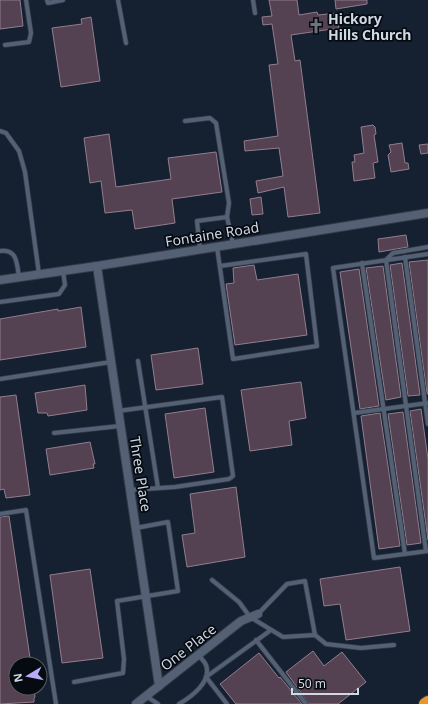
<svg xmlns="http://www.w3.org/2000/svg" width="428" height="704" viewBox="0 0 428 704" font-family="'Noto Sans',sans-serif">
  <style>
    .building { fill: #544151; stroke: #927d8e }
    .lines { fill: none; stroke-linecap: round; stroke-linejoin: round }
    .service-casing { stroke: #343b49; stroke-width: 5.5 }
    .minor-casing { stroke: #343b49; stroke-width: 10 }
    .motorway-casing { stroke: #343b49; stroke-width: 14 }
    .service { stroke: #546175; stroke-width: 4 }
    .minor { stroke: #546175; stroke-width: 8 }
    .motorway { stroke: #ea962d; stroke-width: 12 }
    .labels { text-anchor: middle; dominant-baseline: central; stroke-width: 3.5; stroke-linejoin: round; paint-order: stroke }
    .poi-label { font-size: 14px; font-weight: bold; fill: #d0d8e3; stroke: #060a11; text-anchor: start }
    .street-label { font-size: 14px; fill: #d0d8e3; stroke: #060a11 }
  </style>
  <rect width="100%" height="100%" fill="#152031"/>
  <g class="building">
    <path d="M0 0H20L23 26 0 29Z"/>
    <path d="M269 0H297L299 15 317 12 318 15 337 13 339 28 291 35 295 61 300 60 320 213 288 217 284 187 258 193 256 181 283 176 279 148 245 151 244 141 278 136 269 65 278 64 272 24 263 25 262 17 272 16Z"/>
    <path d="M335 0H367V4L336 9Z"/>
    <path d="M91 17 100 81 61 87 52 28 82 24 81 19Z"/>
    <path d="M373 125 375 127 376 134 374 135 378 162 373 163 375 178 354 181 352 162H355L354 155 364 153 361 127Z"/>
    <path d="M109 134 116 187 171 179 168 158 216 152 222 192 172 199 175 223 135 229 132 210 105 213 101 181 90 183 84 138Z"/>
    <path d="M402 143 405 163H408L409 169 391 172 388 155 391 152 389 145Z"/>
    <path d="M428 144V153L421 154 419 145Z"/>
    <path d="M261 197 263 214 252 215 250 199Z"/>
    <path d="M406 235 408 247 379 252 378 239Z"/>
    <path d="M428 260V394H427L409 262Z"/>
    <path d="M402 263 420 395 408 396 390 265Z"/>
    <path d="M254 265 257 280 298 274 307 335 235 345 226 284 234 283 233 268Z"/>
    <path d="M383 266 401 397 386 400 366 268Z"/>
    <path d="M359 269 379 406 360 409 340 272Z"/>
    <path d="M81 307 86 347 0 360V319L58 309V311Z"/>
    <path d="M198 348 203 384 156 390 151 355Z"/>
    <path d="M301 382 306 418 289 421 292 445 250 451 241 390Z"/>
    <path d="M85 385 87 410 48 416 47 413H38L35 393Z"/>
    <path d="M16 395 30 495 6 498 4 489 0 490V397Z"/>
    <path d="M205 408 214 472 174 478 165 414Z"/>
    <path d="M421 409 428 459V540L410 411Z"/>
    <path d="M403 412 421 543 407 545 388 414Z"/>
    <path d="M380 413 400 546 379 549 361 416Z"/>
    <path d="M90 442 95 464H93L94 468 50 475 46 449Z"/>
    <path d="M236 487 245 557 187 567 182 535 195 533 190 494Z"/>
    <path d="M9 516 30 658H29V664H16V688H34L35 697 34 698V702L0 704V517Z"/>
    <path d="M400 567 410 631 346 640 340 604 324 606 320 579Z"/>
    <path d="M90 569 103 658 62 663 50 575Z"/>
    <path d="M313 651 324 666 342 652 366 682 338 704H309L286 672Z"/>
    <path d="M259 653 279 678 280 677 302 704H236L220 684Z"/>
  </g>
  <g class="lines">
    <defs>
      <g id="service">
        <path d="M47 0 48 3 63 0"/>
        <path d="M118 0 126 43"/>
        <path d="M253 0 255 13"/>
        <path d="M5 45 29 42 31 33 26 0"/>
        <path d="M185 121 210 118 216 123 229 203 227 217"/>
        <path d="M0 131 6 133 19 151 25 172 39 274"/>
        <path d="M217 247 233 359 317 346 306 254 220 266"/>
        <path d="M200 249 197 221 227 217 233 244"/>
        <path d="M0 251C17 248 17 264 19 277"/>
        <path d="M428 254 333 268 374 558 428 551"/>
        <path d="M405 257 428 424"/>
        <path d="M362 263 405 554"/>
        <path d="M0 302 59 294 65 285 63 271"/>
        <path d="M138 361 158 488"/>
        <path d="M0 379 111 362"/>
        <path d="M118 411 222 397 233 476 229 479 175 487 130 490"/>
        <path d="M354 413 428 403"/>
        <path d="M54 433 120 426"/>
        <path d="M0 514 26 510 56 704"/>
        <path d="M426 551 386 260 393 253 428 247"/>
        <path d="M212 580 239 602 250 617 283 637 315 635 326 644 361 648 394 645"/>
        <path d="M258 614 287 584 305 581 315 635"/>
        <path d="M256 640 306 704"/>
        <path d="M74 682 123 673 124 659 117 601 178 591 168 522 136 528"/>
        <path d="M146 696 158 704"/>
        <path d="M179 704C191 697 212 682 206 665 205 662 201 658 198 655"/>
        <path d="M227 704 206 677 271 630"/>
      </g>
      <g id="minor">
        <path d="M97 266 159 686"/>
        <path d="M0 280 97 266 428 213"/>
        <path d="M136 704 241 621 258 614"/>
      </g>
      <path id="motorway" d="M425 704 428 702"/>
    </defs>
    <use href="#service" class="service-casing"/>
    <use href="#minor" class="minor-casing"/>
    <use href="#motorway" class="motorway-casing"/>
    <use href="#service" class="service"/>
    <use href="#minor" class="minor"/>
    <use href="#motorway" class="motorway"/>
  </g>
  <defs>
    <symbol id="church-bare" viewBox="-9 -9 18 18"><path d="M-1.2-6h2.4v3.5h3.3v2.4h-3.3V6h-2.4V-.1h-3.3v-2.4h3.3Z" fill="#6b7280" stroke="#060a11" stroke-width="2.5" paint-order="stroke"/></symbol>
  </defs>
  <g fill-rule="evenodd">
    <use href="#church-bare" x="305" y="15" width="22" height="22"/>
  </g>
  <g class="labels">
    <g class="poi-label">
      <text x="328" y="18">Hickory<tspan x="328" dy="16">Hills Church</tspan></text>
    </g>
    <g class="street-label">
      <text transform="translate(212 234) rotate(-9)">Fontaine Road</text>
      <text transform="translate(141 474) rotate(81)">Three Place</text>
      <text transform="translate(188 647) rotate(-38)">One Place</text>
    </g>
  </g>
  <g transform="translate(28 676) rotate(260)"><circle r="19" fill="#060a11" stroke="#575c65"/>
  <path d="M0-3L7 15L0 10L-7 15Z" fill="#b9abf7"/>
  <text y="-6" font-size="11" font-weight="bold" text-anchor="middle" fill="#d0d8e3">N</text>
  </g>
  <path d="M292 688v6h66v-6" fill="none" stroke="#d0d8e3" stroke-width="2"/>
  <text x="298" y="688" font-size="12" fill="#d0d8e3" stroke="#060a11" stroke-width="3" paint-order="stroke">50 m</text>
</svg>
